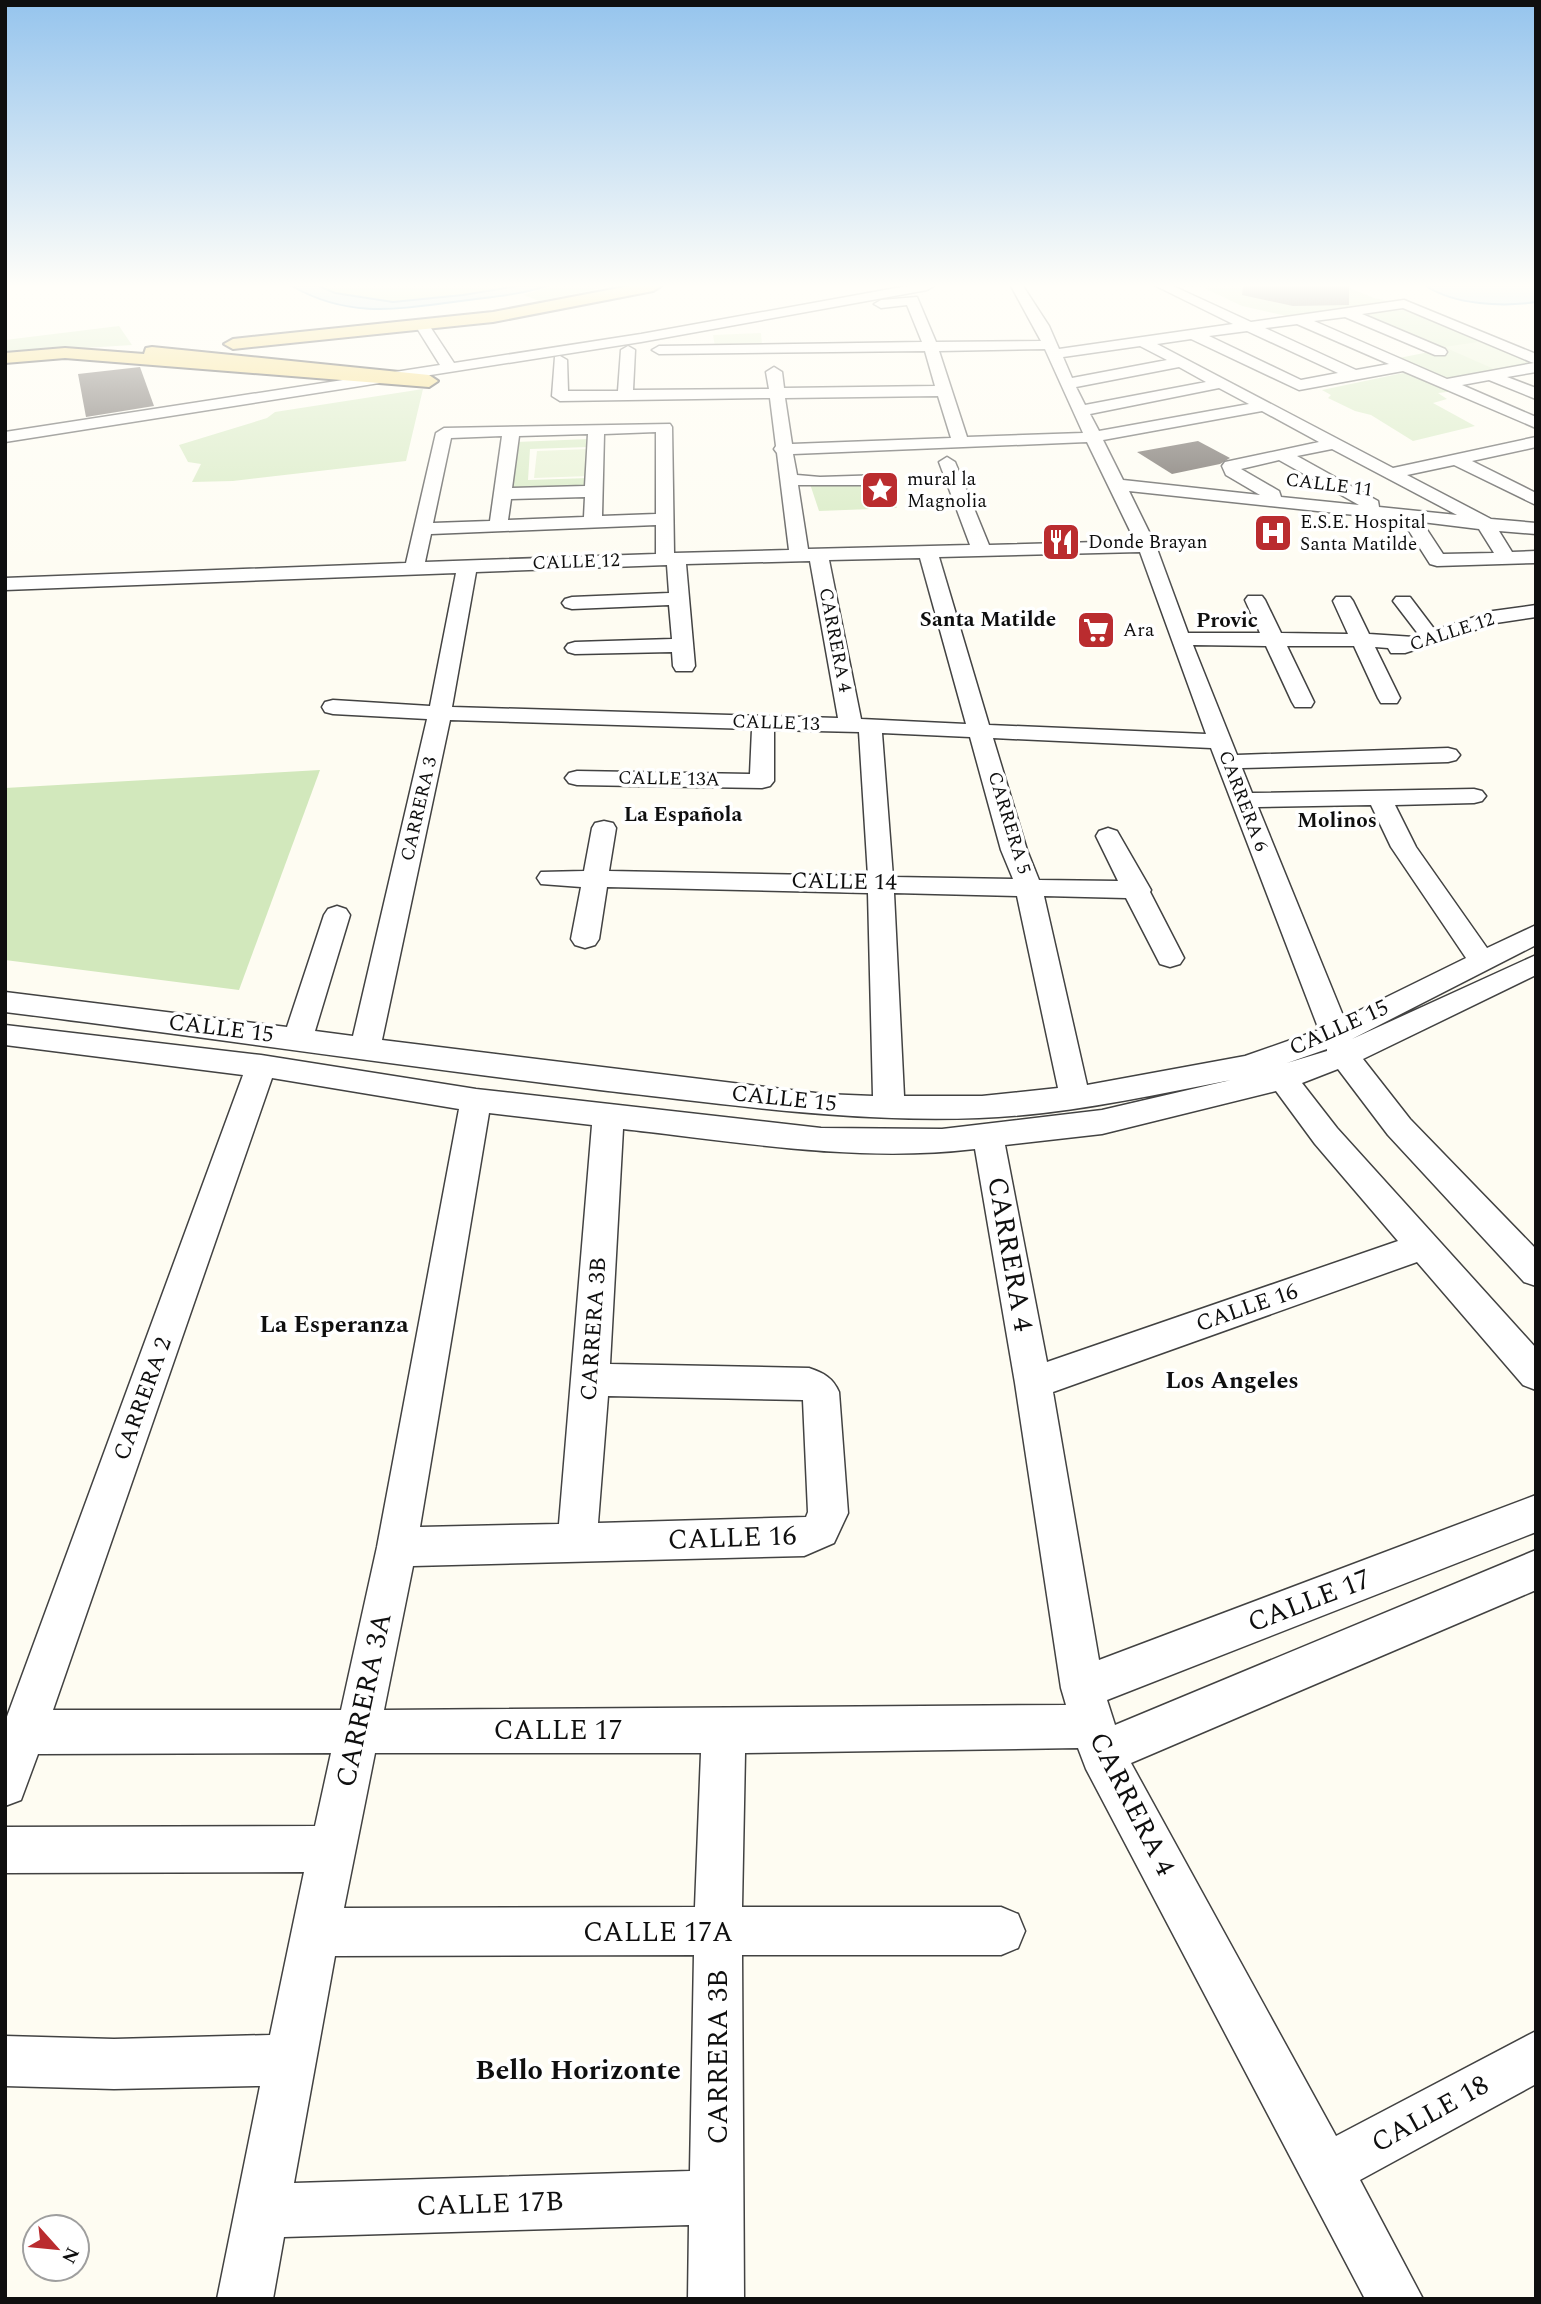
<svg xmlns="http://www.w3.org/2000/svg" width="1541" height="2304" viewBox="0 0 1541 2304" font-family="Spectral,serif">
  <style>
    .green { fill: #d2e8bc }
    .pitch { fill: #e3f0ce }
    .water { fill: #b9dcf4; stroke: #438fc8; stroke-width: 2 }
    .building { fill: #58514c }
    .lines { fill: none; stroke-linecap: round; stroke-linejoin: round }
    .minor-casing { stroke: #424242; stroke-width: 3 }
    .major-casing { stroke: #202020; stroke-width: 4 }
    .minor { fill: #fff; fill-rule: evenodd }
    .major { fill: #f3d66e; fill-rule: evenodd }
    .labels { text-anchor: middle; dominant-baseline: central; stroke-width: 7; stroke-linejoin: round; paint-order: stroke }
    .far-poi-label { font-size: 19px; fill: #0f0f0f; stroke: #fff; text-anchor: start }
    .far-street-label { font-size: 19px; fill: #0f0f0f; stroke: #fff }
    .far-neighbourhood-label { font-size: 21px; font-weight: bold; fill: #0f0f0f; stroke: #fff }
    .street-label { font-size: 23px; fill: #0f0f0f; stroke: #fff }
    .neighbourhood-label { font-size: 24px; font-weight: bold; fill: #0f0f0f; stroke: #fff }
    .near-street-label { font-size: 28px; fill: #0f0f0f; stroke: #fff }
    .near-neighbourhood-label { font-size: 28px; font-weight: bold; fill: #0f0f0f; stroke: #fff }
  </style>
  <rect width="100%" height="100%" fill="#fefcf2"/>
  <g class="green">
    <path d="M319 286H517C466 296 364 317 319 286Z"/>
    <path d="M551 286H613L539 301 524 295Z"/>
    <path d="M1182 286H1345L1374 298 1389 301 1287 316 1242 306 1200 286 1187 288Z"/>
    <path d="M1404 310 1536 362V366L1444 383 1394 359 1434 351 1353 314Z"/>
    <path d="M119 326 132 345 5 353V340Z"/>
    <path d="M1408 372 1455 391 1438 393 1447 399 1433 403 1475 426 1413 441 1371 415 1355 411 1328 398 1331 395 1322 390Z"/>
    <path d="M423 389 406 461 233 481 192 482 201 464 188 462 179 445 267 418 275 412Z"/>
    <path d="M589 439 588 447 530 449 528 480 589 478V488L511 490 516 442Z"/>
    <path d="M888 482 897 508 819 511 810 484Z"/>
    <path d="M320 770 239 990 5 960V788Z"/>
  </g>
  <g class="pitch">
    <path d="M761 333 762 345 715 347 713 335Z"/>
    <path d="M1478 342 1527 362 1494 369 1444 347Z"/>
    <path d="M589 449 590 476 534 478 537 451Z"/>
  </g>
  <g class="water">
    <path d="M292 286H319L335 293 393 302 463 295 517 286H547C519 295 490 297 461 301 399 309 349 319 292 286Z"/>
    <path d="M1426 286H1536V302C1503 307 1455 305 1426 286Z"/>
  </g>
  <g class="building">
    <path d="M1243 286H1349V305L1293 306 1242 295Z"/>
    <path d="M140 367 154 406 86 417 78 374Z"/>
    <path d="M1198 441 1230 458 1220 464 1172 474 1137 452Z"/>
  </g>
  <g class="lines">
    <defs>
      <g id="minor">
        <path d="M907 286H934L927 290 641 342 5 442V432L440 365 415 325 422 321 427 322 454 363 641 334Z"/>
        <path d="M1011 286H1023L1049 326 1059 349 1233 324 1156 286H1173L1251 322 1404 300 1536 354V372L1507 377 1536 388V399L1489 380 1462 385 1536 417V428L1403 371 1299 390 1191 339 1157 344 1393 468 1536 437V447L1472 461 1536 493V505L1454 465 1407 475 1491 519 1536 523V534L1499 531 1512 552 1536 551V563L1437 566 1430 564 1402 520 1129 491 1156 546 1188 633H1260L1245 600 1248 596H1262L1265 600 1281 633 1348 634 1333 601 1336 597H1350L1353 601 1369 634 1414 637 1419 635 1393 601 1396 597H1410L1435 630 1493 611 1536 605V617L1496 623 1405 653H1391L1388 648 1375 647 1400 698 1397 703H1381L1378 698 1354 646H1287L1314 702 1311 707H1295L1292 702 1266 646 1193 645 1237 755 1448 748 1456 750 1460 755 1456 760 1448 762 1242 768 1252 793 1474 789 1482 791 1486 796 1482 801 1474 803 1395 805 1416 847 1487 948 1536 925V945L1352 1039 1536 955V975L1363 1059 1410 1119 1536 1249V1286L1524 1282 1388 1135 1338 1069 1302 1083 1337 1128 1536 1348V1390L1523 1385 1417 1262 1053 1392 1099 1660 1536 1495V1532L1107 1700 1115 1725 1536 1550V1590L1131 1763 1336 2136 1536 2031V2084L1360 2180 1423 2299H1365L1086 1769 1078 1748 745 1753 742 1907H1001L1018 1914 1025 1931 1018 1948 1001 1955H742L744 2299H688L689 2225 284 2237 273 2299H217L260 2086 114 2089 5 2086V2036L114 2039 270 2035 304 1872 5 1873V1827L315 1826 331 1753 38 1754 21 1800 5 1806V1722L243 1075 5 1045V1025L261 1055 476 1089 821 1128 942 1129 1102 1110 1231 1080C1148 1096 1064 1115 979 1118 854 1123 732 1105 608 1091 407 1067 207 1037 5 1012V992L287 1027 324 915 328 909 337 906 346 909 350 915 315 1031 353 1036 427 719 333 714 325 712 322 707 325 702 333 700 430 706 456 573 5 590V578L406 563 436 433 444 428 670 424 672 427 674 553 789 550 777 453 774 449 776 446 770 398 560 401 552 396 555 357 560 356 567 360 568 391H618L621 350 628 346 635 350 633 390 769 389 766 372 774 367 782 372 784 388 935 386 925 351 659 354 652 350 659 346 922 342 907 305 881 308 874 304 881 300 917 297 936 342 1041 341ZM1403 308 1531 362 1534 363 1447 379 1314 321 1345 317 1435 355H1445L1447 352 1445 349 1362 314ZM1297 324 1389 364 1356 370 1265 328ZM1247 331 1338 373 1301 380 1209 336ZM1140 346 1167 360 1072 378 1063 357ZM1045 349 1083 433 967 437 939 351ZM1179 367 1206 382 1085 405 1076 387ZM1219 388 1249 404 1099 431 1090 414ZM938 396 951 438 792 444 785 398ZM1262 411 1319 442 1225 462 1222 466 1226 475 1260 495 1123 480 1103 440ZM656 432V514L602 516 604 434ZM588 434 585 486 512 488 519 436ZM502 436 490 521 433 523 451 438ZM1087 442 1135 541 989 545 955 462 947 457 939 462 970 545 808 549 798 485H884L893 480 884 475 820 477 797 475 793 454ZM1332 449 1457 515 1379 507 1378 501 1297 456ZM1279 460 1359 505 1281 497 1279 491 1241 469ZM585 497 584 517 508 520 511 499ZM1422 522 1479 529 1494 553 1443 554ZM656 525V554L425 562 431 534ZM1140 552 1206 734 989 725 939 557ZM920 558 966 724 861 719 829 560ZM810 561 838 718 452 707 476 572 667 565 669 593 572 597 565 599 562 603 565 607 572 609 669 605 672 639 575 642 568 644 565 648 568 652 575 654 672 652 673 666 676 671H692L695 666 686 564ZM450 720 752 729 750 774 577 771 569 773 565 778 569 783 577 785 762 788 770 786 774 781V730L859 732 868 876 609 871 616 828 613 823 604 821 595 823 592 828 584 871 541 872 537 878 541 884 581 887 571 939 575 945 585 948 595 945 599 939 607 887 868 893 873 1096 824 1094 382 1040ZM882 733 970 737 1001 850 1013 879 893 877ZM993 738 1211 748 1319 1030 1245 1056 1087 1085 1044 896 1126 898 1160 964 1170 967 1180 964 1184 958 1150 892 1151 890 1117 831 1108 828 1099 831 1096 836 1118 881 1039 880 1027 850ZM1371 805 1391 847 1466 958 1344 1018 1258 807ZM894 893 1017 896 1058 1088 982 1096H904ZM1327 1049V1051L1287 1063ZM272 1078 459 1109 377 1547 341 1710H53ZM1276 1091 1315 1144 1398 1241 1047 1362 1005 1145 1102 1134ZM489 1113 592 1125 559 1524 420 1527ZM623 1129C739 1142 858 1163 975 1149L1015 1383 1061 1688 1066 1705 384 1710 413 1566 804 1556 834 1543 848 1513 839 1392C833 1378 824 1373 809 1368L610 1364ZM608 1396 803 1400 808 1512 806 1517 598 1523ZM375 1753H701L695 1907 344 1908ZM694 1955 690 2171 294 2183 335 1956Z"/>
      </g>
      <g id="major">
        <path d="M629 286H661L653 291 493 322 233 349 224 344 233 339 493 312Z"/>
        <path d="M152 347 429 375 438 381 429 387 65 358 5 363V353L65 348 144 354 146 348Z"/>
      </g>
    </defs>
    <use href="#minor" class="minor-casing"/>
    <use href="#major" class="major-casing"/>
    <use href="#minor" class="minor"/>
    <use href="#major" class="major"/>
  </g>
  <linearGradient id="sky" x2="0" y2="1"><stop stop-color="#95c4ed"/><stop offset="0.47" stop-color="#fffef9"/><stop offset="1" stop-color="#fffef9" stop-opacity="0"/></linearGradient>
  <rect width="1541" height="608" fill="url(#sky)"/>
  <defs>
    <symbol id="sight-square" viewBox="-11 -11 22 22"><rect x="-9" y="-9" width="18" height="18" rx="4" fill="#ba2c2f" stroke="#fff"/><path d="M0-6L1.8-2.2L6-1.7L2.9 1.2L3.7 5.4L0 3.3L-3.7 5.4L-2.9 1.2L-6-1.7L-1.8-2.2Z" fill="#fff"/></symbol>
    <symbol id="hospital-square" viewBox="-11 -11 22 22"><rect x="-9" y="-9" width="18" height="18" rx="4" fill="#ba2c2f" stroke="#fff"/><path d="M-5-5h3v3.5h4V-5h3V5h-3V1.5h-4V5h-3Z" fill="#fff"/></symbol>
    <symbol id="restaurant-square" viewBox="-11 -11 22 22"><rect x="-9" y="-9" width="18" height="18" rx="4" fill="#ba2c2f" stroke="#fff"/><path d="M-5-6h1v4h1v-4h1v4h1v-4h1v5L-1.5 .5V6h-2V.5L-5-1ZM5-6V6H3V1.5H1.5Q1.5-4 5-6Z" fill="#fff"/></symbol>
    <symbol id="supermarket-square" viewBox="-11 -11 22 22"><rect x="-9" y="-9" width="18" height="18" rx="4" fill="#ba2c2f" stroke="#fff"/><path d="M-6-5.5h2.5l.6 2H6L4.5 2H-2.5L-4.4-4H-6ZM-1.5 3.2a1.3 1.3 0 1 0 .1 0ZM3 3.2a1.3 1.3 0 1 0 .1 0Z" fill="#fff"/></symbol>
  </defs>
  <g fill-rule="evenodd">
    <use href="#sight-square" x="858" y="468" width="44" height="44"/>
    <use href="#hospital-square" x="1251" y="511" width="44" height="44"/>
    <use href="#restaurant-square" x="1039" y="520" width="44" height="44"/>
    <use href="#supermarket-square" x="1074" y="608" width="44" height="44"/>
  </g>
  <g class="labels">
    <g class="far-poi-label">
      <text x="907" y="479">mural la<tspan x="907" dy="22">Magnolia</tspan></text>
      <text x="1300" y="522">E.S.E. Hospital<tspan x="1300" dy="22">Santa Matilde</tspan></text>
      <text x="1088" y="542">Donde Brayan</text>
      <text x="1123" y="630">Ara</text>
    </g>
    <g class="far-street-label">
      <text transform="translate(1329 485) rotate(7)">CALLE 11</text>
      <text transform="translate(576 562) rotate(-2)">CALLE 12</text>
      <text transform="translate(1452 632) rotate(-18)">CALLE 12</text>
      <text transform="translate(835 640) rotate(79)">CARRERA 4</text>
      <text transform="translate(776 723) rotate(2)">CALLE 13</text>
      <text transform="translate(669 779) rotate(1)">CALLE 13A</text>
      <text transform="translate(1243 801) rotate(69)">CARRERA 6</text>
      <text transform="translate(419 809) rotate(-77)">CARRERA 3</text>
      <text transform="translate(1009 823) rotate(73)">CARRERA 5</text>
    </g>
    <g class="far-neighbourhood-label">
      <text x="988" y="620">Santa Matilde</text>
      <text x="1227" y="621">Provic</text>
      <text x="683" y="815">La Española</text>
      <text x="1337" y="821">Molinos</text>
    </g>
    <g class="street-label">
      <text transform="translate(844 882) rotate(1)">CALLE 14</text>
      <text transform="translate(1339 1028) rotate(-24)">CALLE 15</text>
      <text transform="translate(221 1029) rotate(7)">CALLE 15</text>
      <text transform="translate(784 1099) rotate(6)">CALLE 15</text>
      <text transform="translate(1247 1308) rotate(-19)">CALLE 16</text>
      <text transform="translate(594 1329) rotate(-86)">CARRERA 3B</text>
      <text transform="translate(143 1399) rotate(-70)">CARRERA 2</text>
    </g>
    <g class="neighbourhood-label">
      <text x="334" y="1325">La Esperanza</text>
      <text x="1232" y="1381">Los Angeles</text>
    </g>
    <g class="near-street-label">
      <text transform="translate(1010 1254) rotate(80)">CARRERA 4</text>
      <text transform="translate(732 1538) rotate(-2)">CALLE 16</text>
      <text transform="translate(1309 1601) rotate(-21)">CALLE 17</text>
      <text transform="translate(364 1700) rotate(-78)">CARRERA 3A</text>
      <text x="558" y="1730">CALLE 17</text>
      <text transform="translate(1132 1804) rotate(63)">CARRERA 4</text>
      <text x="658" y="1932">CALLE 17A</text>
      <text transform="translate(718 2057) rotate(-90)">CARRERA 3B</text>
      <text transform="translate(1430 2114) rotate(-29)">CALLE 18</text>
      <text transform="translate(490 2204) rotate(-2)">CALLE 17B</text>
    </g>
    <g class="near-neighbourhood-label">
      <text x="578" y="2070">Bello Horizonte</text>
    </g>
  </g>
  <rect width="1541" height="2304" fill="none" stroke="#0f0f0f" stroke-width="14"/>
  <g transform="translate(56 2248) rotate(117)"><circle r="33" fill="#ffffff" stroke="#9f9f9f" stroke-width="2"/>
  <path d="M0-5L12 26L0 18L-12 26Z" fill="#ba2c2f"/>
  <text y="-10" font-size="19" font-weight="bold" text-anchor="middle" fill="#0f0f0f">N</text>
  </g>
</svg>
